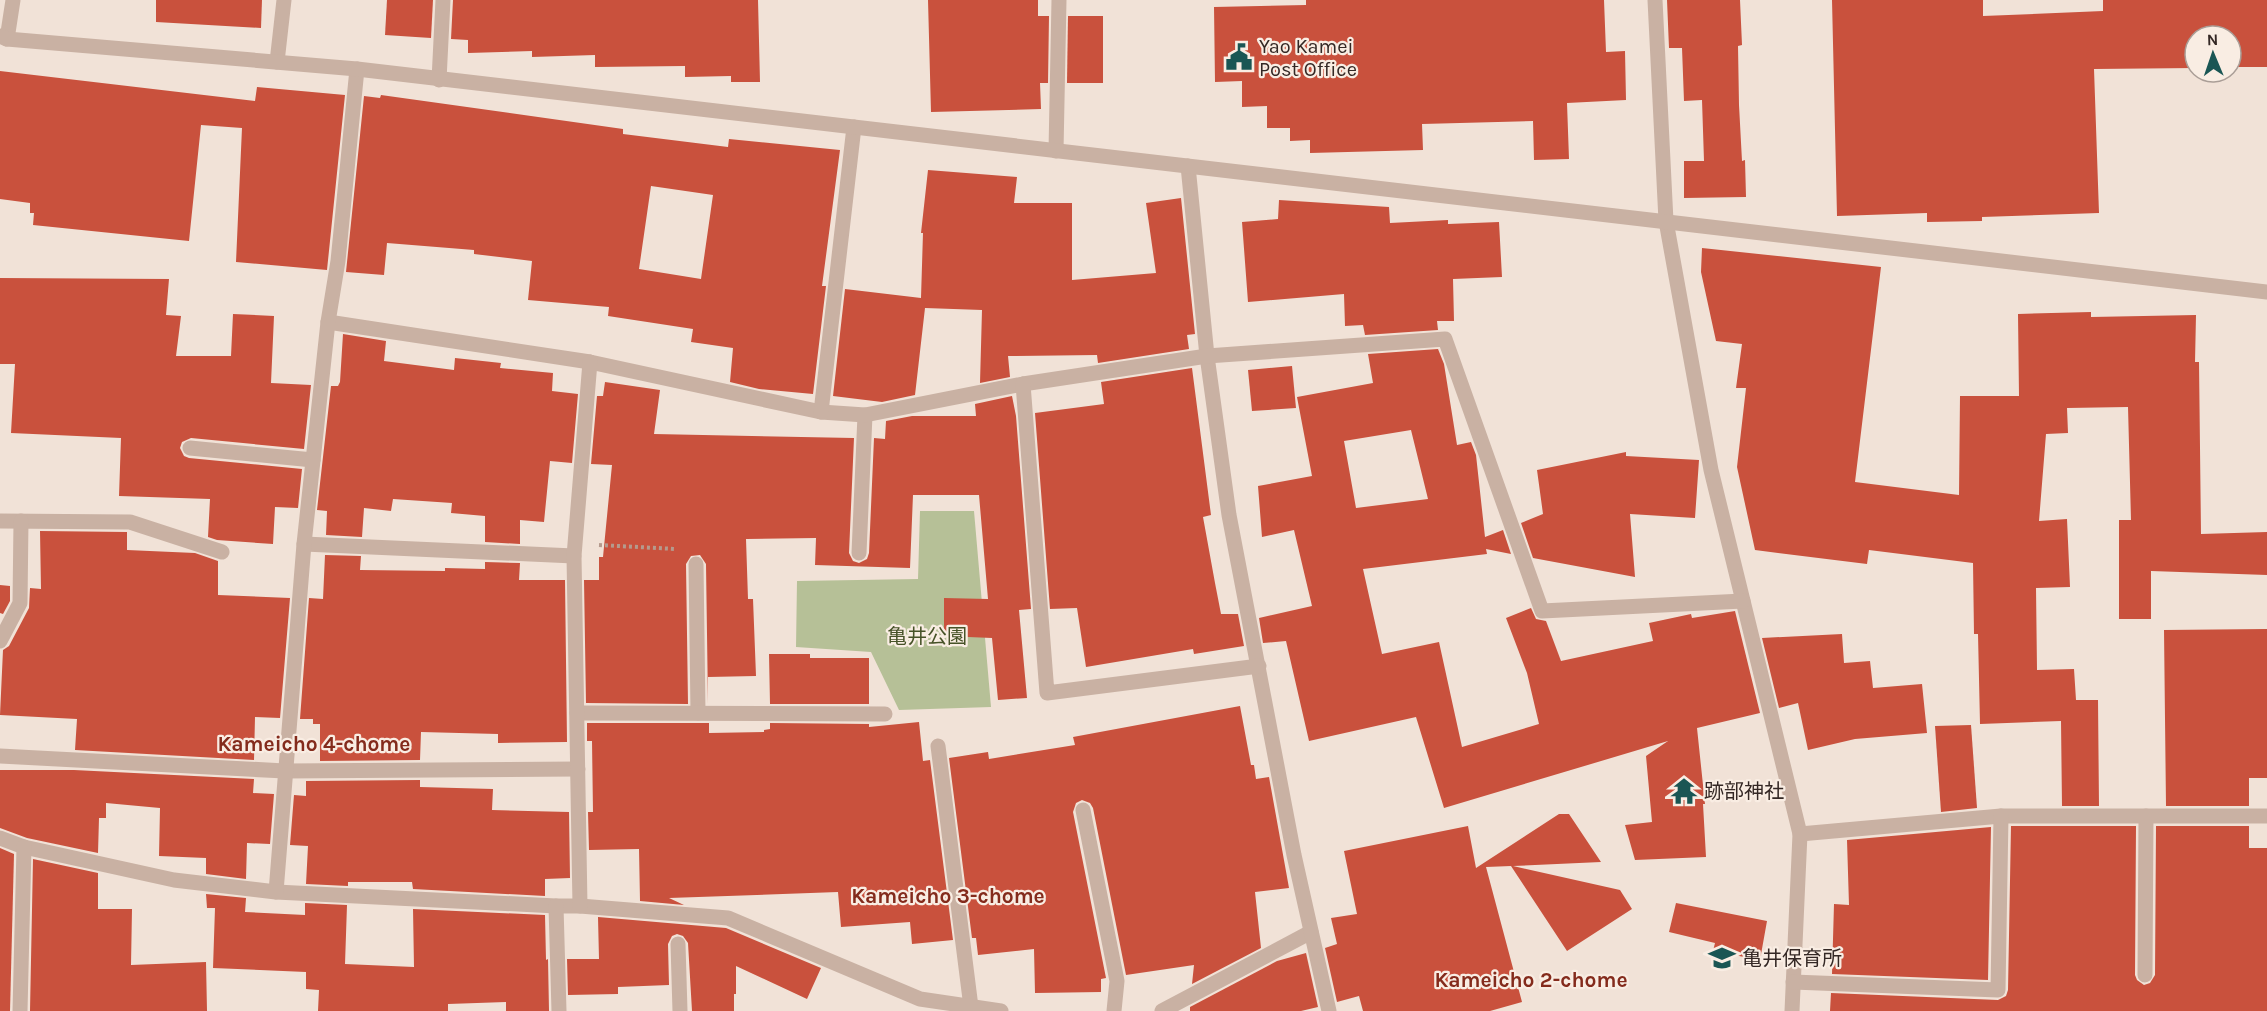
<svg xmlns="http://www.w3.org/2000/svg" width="2267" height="1011" viewBox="0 0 2267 1011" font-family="Karla,'Noto Sans JP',sans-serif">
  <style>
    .green { fill: #b6c097 }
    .building { fill: #c9513d; fill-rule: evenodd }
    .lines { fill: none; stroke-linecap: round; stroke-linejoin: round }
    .path { stroke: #b59a8d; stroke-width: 4; stroke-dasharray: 3 3; stroke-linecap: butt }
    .service { stroke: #c9b1a3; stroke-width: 15 }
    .minor { stroke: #c9b1a3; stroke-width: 15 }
    .tertiary { stroke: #c9b1a3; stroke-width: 15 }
    .labels { text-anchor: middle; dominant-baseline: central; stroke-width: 4.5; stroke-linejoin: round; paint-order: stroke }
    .poi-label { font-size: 20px; fill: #342825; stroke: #f9ede3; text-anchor: start }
    .park-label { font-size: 20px; fill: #475228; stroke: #f9ede3 }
    .neighbourhood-label { font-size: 21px; font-weight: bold; fill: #842b1c; stroke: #f9ede3 }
  </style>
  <rect width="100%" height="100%" fill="#f1e2d7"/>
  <path class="green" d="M920 511H974L991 707 899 710 871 652 796 647 797 581 918 579Z"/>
  <g class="building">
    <path d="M156 0H262L261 28 156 22Z"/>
    <path d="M387 0H433L431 38 385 35Z"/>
    <path d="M453 0H758L760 82H731V76L685 77V66L595 67V55L532 57V51L468 53V40L451 39Z"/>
    <path d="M928 0H1038V16H1049L1048 83H1040L1041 109 931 112Z"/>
    <path d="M1306 0H1604L1606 52 1625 51 1626 100 1567 103 1569 159 1534 160 1533 121 1422 124 1423 150 1310 153V140L1290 141V128H1267V106L1242 107V81L1215 82 1214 7 1306 5Z"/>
    <path d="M1667 0H1740L1742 45 1738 46 1739 105 1742 161 1745 160 1746 197 1684 198V161H1704L1702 100 1684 101 1682 48H1669Z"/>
    <path d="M1832 0H1983V16L2103 11V0H2267V67H2231V36H2195V68L2094 69 2099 213 1982 217V221L1927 222V213L1837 216Z"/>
    <path d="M1068 16H1103V83H1067Z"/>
    <path d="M0 71 255 101 257 87 345 95 327 270 236 262 242 128 201 125 189 241 33 225 34 213H30V203L0 199Z"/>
    <path d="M381 95 623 129V134L728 147 729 139 840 150 822 286H826L813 394 759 389 730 382 733 348 691 342 693 329 608 316 609 307 528 300 532 261 474 254V250L387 243 384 275 346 272 364 96 380 98ZM651 186 713 195 701 279 639 269Z"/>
    <path d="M928 170 1017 177 1014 203H1072V280L1156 273 1146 203 1181 198 1195 334 1187 335 1189 349 1098 363 1097 355 1008 356 1010 377 980 383 982 310 925 308 915 395 882 402 833 396 845 289 921 298 923 233H921Z"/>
    <path d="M1279 200 1389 207 1390 223 1448 220V224L1499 222 1502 277 1453 279 1454 321H1437L1438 330 1365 335 1363 325 1345 326 1344 294 1248 302 1242 222 1278 219Z"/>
    <path d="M1702 248 1881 267 1855 482 1959 495 1960 396H2019L2018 314 2091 312V317L2196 315 2195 362H2199L2201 534 2267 532V575L2151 571V619H2119V520H2131L2128 407 2067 408 2068 433 2046 434 2039 521 2067 519 2070 587 2036 588 2037 670 2074 669 2076 700H2098L2099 806H2062L2061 721 1980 724 1978 634H1974L1973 563 1869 550 1867 564 1755 550 1737 467 1746 388H1736L1742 344 1716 341 1701 272Z"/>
    <path d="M0 278 169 279 166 315 181 316 176 356H231L233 314 274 316 271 383 311 385 304 449 191 438 182 442 180 448 184 456 189 458 302 469 298 508 275 507 273 544 217 540 208 537 210 499 119 496 121 438 11 433 15 364H0Z"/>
    <path d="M343 334 386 341 384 361 454 370 455 358 501 363 500 368 553 373 552 391 578 394 572 463 550 461 544 522 520 520V544L485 542V516L451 513 452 503 393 499 391 511 364 508 362 537 326 535 327 511 317 510 331 386H338L340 382Z"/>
    <path d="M1438 349 1444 364 1457 445 1471 442 1476 455 1485 537 1503 530 1511 554 1486 549 1487 554 1363 569 1382 654 1439 642 1462 747 1539 724 1527 673 1506 618 1531 608 1536 619 1546 621 1561 661 1653 641 1649 623 1691 614 1692 618 1735 611 1760 713 1697 728 1705 804H1703L1706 857 1635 860 1625 825 1652 822 1646 756 1668 741 1444 808 1416 717 1309 741 1286 641 1263 643 1259 618 1312 606 1294 530 1262 537 1258 486 1312 476 1297 397 1373 383 1368 354ZM1411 430 1428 499 1356 508 1344 441Z"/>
    <path d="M1292 366 1296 408 1252 411 1248 370Z"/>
    <path d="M1192 368 1211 515 1203 517 1215 583 1221 614H1238L1244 646 1194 654 1193 649 1086 667 1077 608 1050 609 1035 413 1104 404 1101 382Z"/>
    <path d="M605 382 660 390 654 434 854 438 849 553 853 561 859 563 867 559 869 553 874 438 885 439 886 421 912 416H976L975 404 1012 396 1016 416 1031 609 1019 610 1027 698 998 700 992 638 944 636V598L988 599 979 495H913L910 568 815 565 816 538 746 539 748 599H753L756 676 708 677V704L706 564 700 555 691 556 686 564 688 704 586 703 584 580H599V557H603L612 465 591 464 597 396H603Z"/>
    <path d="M1626 452V456L1699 460 1695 518 1630 514 1635 577 1533 558 1521 523 1543 514 1537 470Z"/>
    <path d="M40 531 127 532V550L195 553 218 561V595L290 598 280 718 255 717 254 760 75 750 77 719 0 715 3 650 9 646 29 608 30 588 41 589Z"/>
    <path d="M325 555 361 556 360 570 445 571V568L485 569V562L520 563 519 580H565L567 742 498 743V734L421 732 420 760 320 761V724H313V719H300L309 598 323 599Z"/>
    <path d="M0 585 10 586V601L3 614 0 613Z"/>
    <path d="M2267 629V778H2249V806H2166L2164 630Z"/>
    <path d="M1842 634 1844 663 1870 661 1873 688 1922 684 1927 733 1855 739 1808 750 1798 703 1779 708 1762 638Z"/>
    <path d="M769 654H810V658H869V704H770Z"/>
    <path d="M1240 706 1251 765H1254L1256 779 1269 777 1289 888 1255 892 1261 948 1192 984 1194 965 1126 975 1093 808 1090 803 1082 800 1076 803 1073 812 1106 978 1101 979V992L1035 993 1034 949 978 955 976 938H972L949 758 988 752 989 759 1075 745 1073 737Z"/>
    <path d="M919 722 923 761 930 760 953 940 912 944 910 922 841 927 838 892 669 898 684 905 640 901 639 849 589 850 588 812H593L592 741H587V723H709V733L764 732V730L770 729V723L869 724V727Z"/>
    <path d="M1971 725 1977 808 1941 812 1935 726Z"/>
    <path d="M0 770H74L254 779 253 793 274 794 270 844 247 843 246 879 206 874V858L159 856 160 808 106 803V818H99L98 853 27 838 0 828Z"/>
    <path d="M420 780V787L493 789 492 810 569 812 570 878 545 879V896L413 889 412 882H348V886L306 884 308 846 290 845 294 795 306 796V781Z"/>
    <path d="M1559 814H1569L1601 862 1513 866 1620 890 1632 909 1567 951 1511 866 1486 867 1522 1002 1490 1011H1363L1359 996 1337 1002 1325 948 1337 944 1331 918 1357 914 1344 851 1468 826 1476 868Z"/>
    <path d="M2011 826H2136L2135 975 2137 980 2144 985 2150 983 2155 975 2156 826H2249V848H2267V1011H1830L1831 993 1998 1000 2006 996 2008 990Z"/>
    <path d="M1991 827 1988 980 1832 974 1834 904 1849 905 1847 840Z"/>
    <path d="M0 848 14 854 10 1011H0Z"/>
    <path d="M33 859 98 873V909H132L131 965 206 962 207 1011H30Z"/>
    <path d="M206 894 246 898 245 912 305 915V903L347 905 345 964 414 967 413 909 545 915 546 960 548 959 549 1011H506V1002L448 1004V1011H318L319 990 306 989V972L213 968 215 908H207Z"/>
    <path d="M1676 903 1767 921 1760 960 1713 951 1715 943 1669 932Z"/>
    <path d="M598 917 726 928 821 968 807 999 736 966V994H734V1011H692L688 943 683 936 677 934 672 936 668 944 669 985 618 987V994L568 995 567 959H599Z"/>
    <path d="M1306 953 1318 1007 1301 1011H1190V1007L1277 961Z"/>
  </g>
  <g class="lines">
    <path class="path" d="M599 545 676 549"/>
    <g class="service">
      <path d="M190 448 313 460"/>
      <path d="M859 553 865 415"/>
      <path d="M696 564 698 713"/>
      <path d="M938 746 971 1007"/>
      <path d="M1083 810 1117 981 1114 1011"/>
      <path d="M678 944 680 1011"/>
      <path d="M2145 975 2146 816"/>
      <path d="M1162 1011 1311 932"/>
    </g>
    <g class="minor">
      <path d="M1655 0 1666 221 1711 470 1800 834 1792 1011"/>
      <path d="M7 39 13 0"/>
      <path d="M277 62 284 0"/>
      <path d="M439 80 443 0"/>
      <path d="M1056 151 1059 0"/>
      <path d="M1188 166 1207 356 1229 515 1294 855 1329 1011"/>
      <path d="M328 322 590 362 821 412 865 415 1023 384 1207 356 1445 339 1542 611 1743 601"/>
      <path d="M1023 384 1047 693 1259 666"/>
      <path d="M821 412 854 127"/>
      <path d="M0 521 130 522 222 552"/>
      <path d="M304 544 574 556"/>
      <path d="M0 641 20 603 21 521"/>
      <path d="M577 713 885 714"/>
      <path d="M0 756 285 771 578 769"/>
      <path d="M1800 834 2001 816H2267"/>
      <path d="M0 838 24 847 174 880 276 892 556 906H580L728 918 920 999 1001 1011"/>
      <path d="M276 892 304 544 328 322 338 261 357 69"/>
      <path d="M556 906 559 1011"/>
      <path d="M580 906 574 556 590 362"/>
      <path d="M1793 982 1998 990 2001 816"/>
      <path d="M20 1011 24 847"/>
    </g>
    <path class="tertiary" d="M0 36 7 39 357 69 2267 292"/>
  </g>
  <defs>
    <symbol id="civic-bare" viewBox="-9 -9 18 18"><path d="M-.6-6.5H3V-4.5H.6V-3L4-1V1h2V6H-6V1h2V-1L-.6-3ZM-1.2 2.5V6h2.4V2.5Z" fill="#1a5654" stroke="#f9ede3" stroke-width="2.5" paint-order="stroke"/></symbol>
    <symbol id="temple-bare" viewBox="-9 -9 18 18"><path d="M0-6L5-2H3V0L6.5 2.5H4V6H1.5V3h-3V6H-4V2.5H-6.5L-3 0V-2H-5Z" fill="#1a5654" stroke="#f9ede3" stroke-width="2.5" paint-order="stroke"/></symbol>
    <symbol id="school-bare" viewBox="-9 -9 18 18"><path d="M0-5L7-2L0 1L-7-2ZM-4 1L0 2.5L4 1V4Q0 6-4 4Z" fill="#1a5654" stroke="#f9ede3" stroke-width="2.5" paint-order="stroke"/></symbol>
  </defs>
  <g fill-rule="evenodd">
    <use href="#civic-bare" x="1220" y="38" width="38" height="38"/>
    <use href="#temple-bare" x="1665" y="772" width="38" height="38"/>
    <use href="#school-bare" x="1703" y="939" width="38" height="38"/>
  </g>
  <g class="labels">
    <g class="poi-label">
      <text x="1259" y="46">Yao Kamei<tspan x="1259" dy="23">Post Office</tspan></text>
      <text x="1704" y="791">跡部神社</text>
      <text x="1742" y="958">亀井保育所</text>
    </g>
    <g class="park-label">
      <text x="927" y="636">亀井公園</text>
    </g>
    <g class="neighbourhood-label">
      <text x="314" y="744">Kameicho 4-chome</text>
      <text x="948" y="896">Kameicho 3-chome</text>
      <text x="1531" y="980">Kameicho 2-chome</text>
    </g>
  </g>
  <g transform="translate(2213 54) rotate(358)"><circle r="28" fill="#f9ede3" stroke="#aa9e97" stroke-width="1.5"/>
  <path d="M0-4.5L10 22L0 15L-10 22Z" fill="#1a5654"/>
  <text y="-9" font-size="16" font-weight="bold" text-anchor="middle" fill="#342825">N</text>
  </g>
</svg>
